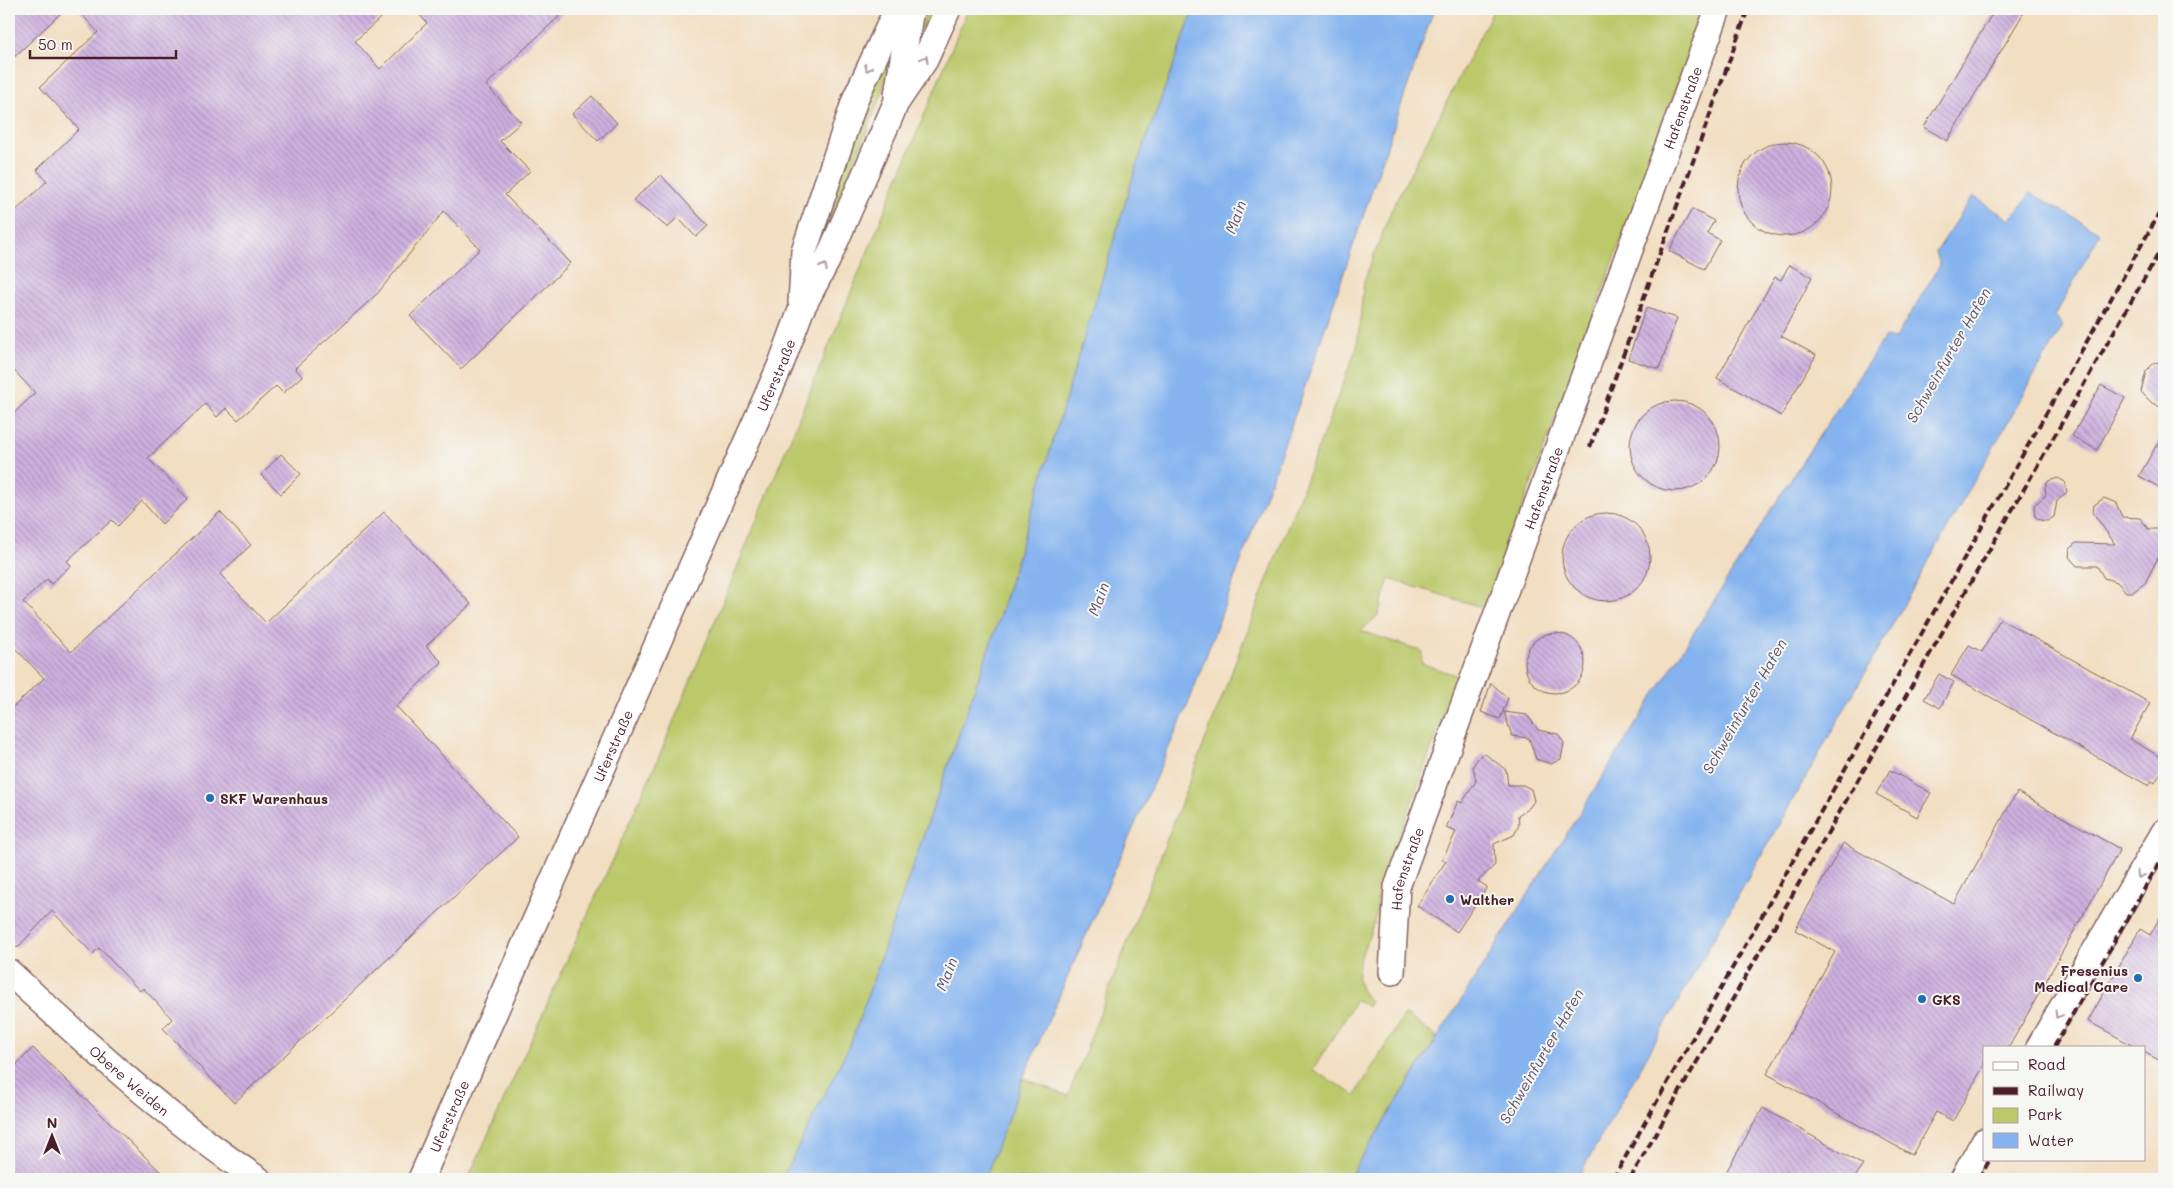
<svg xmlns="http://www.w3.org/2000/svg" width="2173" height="1188" viewBox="0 0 2173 1188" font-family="Mali,sans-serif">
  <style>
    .green { fill: #bbc96b; stroke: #82744b }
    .water { fill: #84b3ef; stroke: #67698d }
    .building { fill: url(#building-back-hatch) }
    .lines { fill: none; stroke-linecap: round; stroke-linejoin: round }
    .minor-casing { stroke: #856260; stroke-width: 28 }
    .minor { stroke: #fff; stroke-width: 25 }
    .rail { stroke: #4a1f2b; stroke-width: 4; stroke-dasharray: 8 4; stroke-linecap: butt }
    .oneway { stroke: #ae9aa0 }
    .poi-dot { fill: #1f6fb2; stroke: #f6f6f2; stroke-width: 2 }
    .labels { text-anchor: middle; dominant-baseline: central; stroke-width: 4; stroke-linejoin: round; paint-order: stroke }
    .street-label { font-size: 14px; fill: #4a1f2b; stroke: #f6f6f2 }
    .poi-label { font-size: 14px; font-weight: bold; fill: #4a1f2b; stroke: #f6f6f2; text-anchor: start }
    .water-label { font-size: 15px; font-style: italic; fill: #5e5370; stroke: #f6f6f2 }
  </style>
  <defs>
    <pattern id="building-back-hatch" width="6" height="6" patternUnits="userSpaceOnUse" patternTransform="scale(1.25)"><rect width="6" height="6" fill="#cdb1df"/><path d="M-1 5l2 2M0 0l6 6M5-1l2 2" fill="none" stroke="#a88fb5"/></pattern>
  </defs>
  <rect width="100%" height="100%" fill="#f6f6f2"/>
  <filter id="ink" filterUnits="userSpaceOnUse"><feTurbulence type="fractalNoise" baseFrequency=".02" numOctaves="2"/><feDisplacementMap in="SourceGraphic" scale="10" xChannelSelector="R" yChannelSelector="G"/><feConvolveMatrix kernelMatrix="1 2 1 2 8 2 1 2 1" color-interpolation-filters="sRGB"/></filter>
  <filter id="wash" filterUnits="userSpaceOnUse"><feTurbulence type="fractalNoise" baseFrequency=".0096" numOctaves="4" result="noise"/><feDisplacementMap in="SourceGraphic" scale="20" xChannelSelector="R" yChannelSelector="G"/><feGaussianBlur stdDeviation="1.12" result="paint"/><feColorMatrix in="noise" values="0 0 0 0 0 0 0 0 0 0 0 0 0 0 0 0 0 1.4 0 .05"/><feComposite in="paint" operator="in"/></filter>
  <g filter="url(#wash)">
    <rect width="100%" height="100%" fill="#f2dec1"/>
    <g class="green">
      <path d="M926 9H938L916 54Z"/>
      <path d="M968 9H1194L1137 164 996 628 852 1040 782 1179H468L658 759Z"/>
      <path d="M1494 9H1707L1485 608 1389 579 1378 615 1361 631 1422 651 1421 663 1458 676 1377 897C1382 934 1336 970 1371 1002L1368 1007 1356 1000 1313 1070 1355 1095 1405 1014 1437 1037 1348 1179H985L1023 1078 1068 1096 1357 347 1364 281 1391 211Z"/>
      <path d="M895 40 881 97 814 257 861 111Z"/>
    </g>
    <g class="water">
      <path d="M1194 9H1434L1299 404 1189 702 1023 1078 985 1179H782L852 1040 996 628 1137 164Z"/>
      <path d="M2031 193 2100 233 2055 316 2063 325 1577 1179H1348L1794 474 1885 337 1895 339 1940 265 1936 252 1973 196 2010 220Z"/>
    </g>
    <g id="blocks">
      <g class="building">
        <path d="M9 9H65L9 62Z"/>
        <path d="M77 9H390L355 41 380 69 427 23 414 9H567L486 85 521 122 500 141 530 171 505 195 571 263 461 369 410 316 480 249 444 211 377 294 295 368 302 376 283 393 276 386 238 420 226 408 217 417 205 404 148 458 188 499 162 524 142 501 118 526 112 520 67 561 71 565 51 584 47 579 23 602 71 652 220 512 251 545 220 574 266 623 384 512 471 604 426 646 442 662 396 706 518 837 234 1103 163 1028 172 1019 143 988 140 991 99 948 93 954 52 911 17 948 9 939V711L44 678 9 642V418L35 393 9 365V217L47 181 37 170 79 129 40 87 98 32Z"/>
        <path d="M1995 9H2026L1947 141 1924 127Z"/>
        <path d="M592 96 617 123 598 141 572 114Z"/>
        <circle cx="1785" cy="189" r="47"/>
        <path d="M661 175 708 226 696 237 677 217 668 228 633 200Z"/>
        <path d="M1692 209 1714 221 1707 233 1720 240 1704 269 1669 251Z"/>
        <path d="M1789 265 1812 277 1781 336 1816 355 1781 416 1717 378 1775 277 1781 280Z"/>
        <path d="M1646 308 1677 318 1659 369 1628 359Z"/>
        <path d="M2164 360V409L2152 403 2141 392 2146 371 2153 364Z"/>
        <path d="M2101 385 2125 398 2097 450 2072 436Z"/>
        <circle cx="1675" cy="446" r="45"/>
        <path d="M2164 432V490L2139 476Z"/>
        <path d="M281 454 301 474 281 494 261 475Z"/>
        <path d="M2058 478 2065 482 2067 492 2057 501 2054 517 2047 521 2040 520 2035 516 2034 505 2046 495 2045 488 2048 481Z"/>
        <path d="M2104 498 2116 503 2122 517 2140 518 2148 529H2157L2164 533V546L2145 583 2133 592H2126L2117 582 2104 578 2097 566H2077L2069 557 2070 548 2076 543 2115 544 2093 513 2094 505Z"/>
        <circle cx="1606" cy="557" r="44"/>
        <path d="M2000 619 2150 703 2130 739 2164 759V767L2155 783 2152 781 2149 786 1951 675 1969 645 1982 652Z"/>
        <circle cx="1555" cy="663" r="30"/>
        <path d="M1939 674 1954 682 1940 708 1924 699Z"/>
        <path d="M1491 683 1508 698 1500 719 1481 712Z"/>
        <path d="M1504 712 1527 715 1538 730 1558 734 1564 743 1561 759 1551 764 1536 759 1529 738 1512 736Z"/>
        <path d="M1484 753 1506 770 1508 785H1523L1531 789 1534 801 1529 808 1518 815 1519 825 1514 835 1494 844 1495 865 1478 881 1487 887 1457 932 1417 906 1446 861 1442 860 1456 832 1446 828 1458 801 1462 803 1476 781 1473 766 1478 758Z"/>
        <path d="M1890 770 1931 793 1917 817 1876 794Z"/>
        <path d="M2017 792 2120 849 2009 1047H1984V1065L1953 1121 1936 1112 1912 1155 1767 1074 1835 952 1795 930 1843 843 1954 904Z"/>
        <path d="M2164 910V1063L2144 1052V1047H2135L2088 1021 2140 929 2150 935Z"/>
        <path d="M33 1048 168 1179H9V1072Z"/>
        <path d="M1763 1108 1863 1165 1854 1179H1722Z"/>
      </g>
    </g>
  </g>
  <g filter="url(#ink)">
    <use href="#blocks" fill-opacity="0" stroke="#856260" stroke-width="1"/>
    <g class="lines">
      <defs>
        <g id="minor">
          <path d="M897 95 911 9"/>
          <path d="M801 303 804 251 856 97 897 9"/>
          <path id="s1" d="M9 972C88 1045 168 1119 258 1179"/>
          <path id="s2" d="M1392 972 1397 887 1718 9"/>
          <path d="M2039 1047 2164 832"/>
          <path id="s3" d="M421 1179 781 364 801 310 827 261 896 103 925 60 948 9"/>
          <path d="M1963 1179 1984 1141"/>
        </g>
      </defs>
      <use href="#minor" class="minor-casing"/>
      <use href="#minor" class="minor"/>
      <g class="rail">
        <path d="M1590 447 1748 9"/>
        <path d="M2054 1047 2164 854"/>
        <path d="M1613 1179 2164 205"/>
        <path d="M1630 1179 2164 244"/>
        <path d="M1979 1179 1990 1159"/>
      </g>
    </g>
    <defs><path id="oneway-chevron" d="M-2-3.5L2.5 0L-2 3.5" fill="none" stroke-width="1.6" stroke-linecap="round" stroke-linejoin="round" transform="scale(1.25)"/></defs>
    <g class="oneway">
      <use href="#oneway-chevron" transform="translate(925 59) rotate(-61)"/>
      <use href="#oneway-chevron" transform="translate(868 68) rotate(114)"/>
      <use href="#oneway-chevron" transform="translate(824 267) rotate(-62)"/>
      <use href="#oneway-chevron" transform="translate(2140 875) rotate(119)"/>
      <use href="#oneway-chevron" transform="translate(2058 1015) rotate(121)"/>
    </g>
  </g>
  <g class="poi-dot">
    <circle cx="210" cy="798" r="5"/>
    <circle cx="1450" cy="899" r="5"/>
    <circle cx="2138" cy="978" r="5"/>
    <circle cx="1922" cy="999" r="5"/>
  </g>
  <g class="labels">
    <g class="street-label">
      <text stroke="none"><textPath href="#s2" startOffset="915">Hafenstraße</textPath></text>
      <text stroke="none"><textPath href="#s3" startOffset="879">Uferstraße</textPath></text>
      <text stroke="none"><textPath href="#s2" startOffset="510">Hafenstraße</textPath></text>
      <text stroke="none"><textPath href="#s3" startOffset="474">Uferstraße</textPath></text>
      <text stroke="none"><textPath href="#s2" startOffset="105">Hafenstraße</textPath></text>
      <text stroke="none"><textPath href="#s1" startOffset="162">Obere Weiden</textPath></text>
      <text stroke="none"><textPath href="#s3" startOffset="69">Uferstraße</textPath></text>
    </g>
    <g class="poi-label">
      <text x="220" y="798">SKF Warenhaus</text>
      <text x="1460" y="899">Walther</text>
      <text x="2128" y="970" text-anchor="end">Fresenius<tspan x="2128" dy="16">Medical Care</tspan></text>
      <text x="1932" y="999">GKS</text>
    </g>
    <g class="water-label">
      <text transform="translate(1235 217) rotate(-70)">Main</text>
      <text transform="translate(1948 355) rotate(-60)">Schweinfurter Hafen</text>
      <text transform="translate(1098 599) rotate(-70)">Main</text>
      <text transform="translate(1744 706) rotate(-60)">Schweinfurter Hafen</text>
      <text transform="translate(946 974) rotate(-68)">Main</text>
      <text transform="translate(1541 1056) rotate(-60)">Schweinfurter Hafen</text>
    </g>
  </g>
  <rect width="2173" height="1188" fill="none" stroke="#f6f6f2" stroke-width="30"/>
  <rect x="1983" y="1046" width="162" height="115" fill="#f6f6f2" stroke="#b1a0a2"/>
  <rect x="1993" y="1062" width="25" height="8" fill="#ffffff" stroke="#b1a0a2"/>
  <text x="2028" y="1070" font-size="15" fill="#4a1f2b">Road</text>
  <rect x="1993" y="1087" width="25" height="8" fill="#4a1f2b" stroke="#b1a0a2"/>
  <text x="2028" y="1096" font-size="15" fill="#4a1f2b">Railway</text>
  <rect x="1993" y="1108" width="25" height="15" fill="#bbc96b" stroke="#b1a0a2"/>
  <text x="2028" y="1120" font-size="15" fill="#4a1f2b">Park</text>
  <rect x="1993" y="1133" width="25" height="15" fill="#84b3ef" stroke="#b1a0a2"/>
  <text x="2028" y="1146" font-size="15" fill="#4a1f2b">Water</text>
  <g transform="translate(52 1136)" stroke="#f6f6f2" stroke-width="4" paint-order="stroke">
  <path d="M0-4L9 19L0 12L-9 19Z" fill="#4a1f2b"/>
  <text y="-8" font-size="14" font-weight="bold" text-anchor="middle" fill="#4a1f2b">N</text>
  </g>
  <path d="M30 50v8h146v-8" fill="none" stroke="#4a1f2b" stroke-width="2.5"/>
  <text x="38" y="50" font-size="15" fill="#4a1f2b" stroke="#f6f6f2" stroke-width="4" paint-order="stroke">50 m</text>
</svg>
